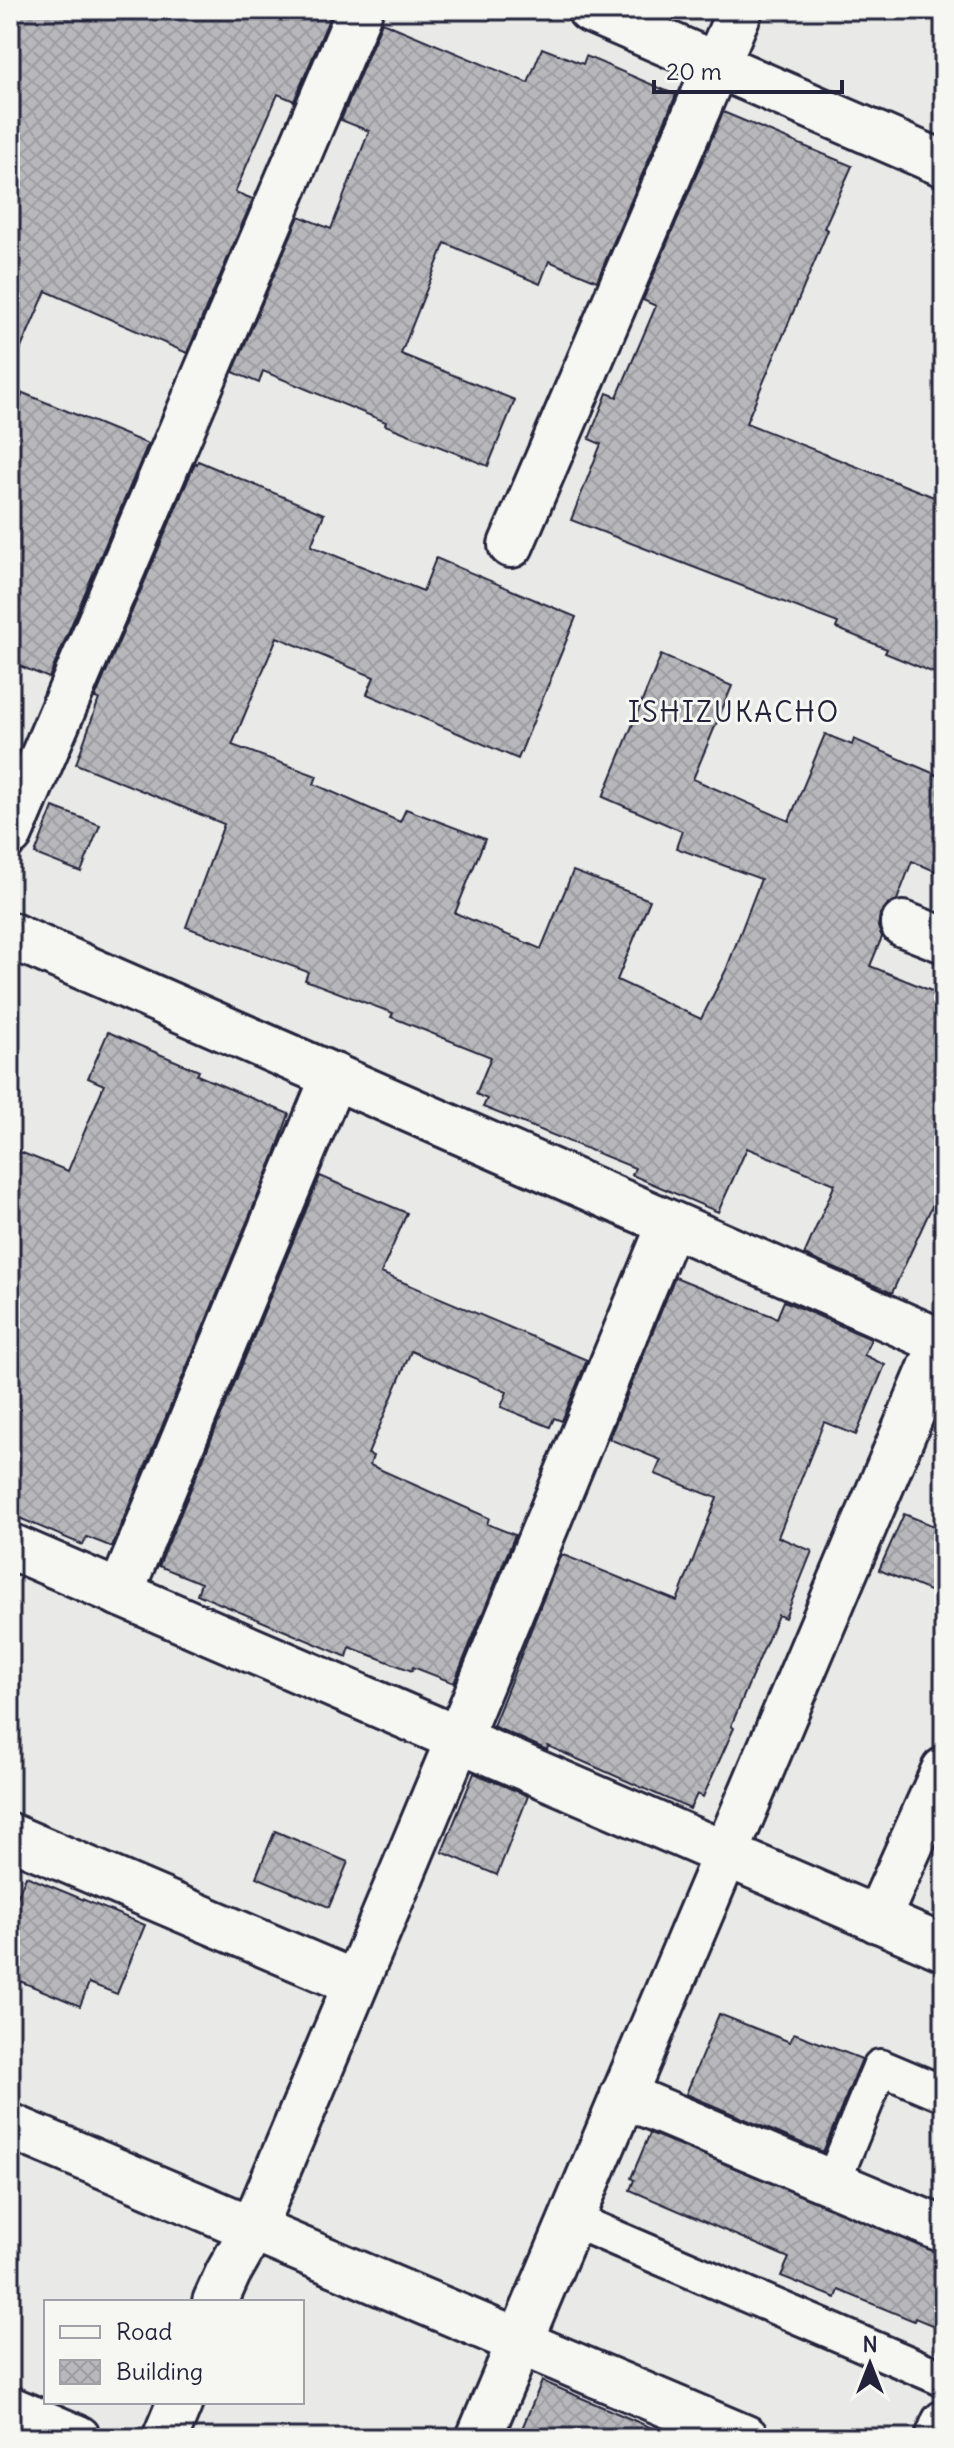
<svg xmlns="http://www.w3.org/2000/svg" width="954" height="2448" viewBox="0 0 954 2448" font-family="Delius,sans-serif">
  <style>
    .building { fill: url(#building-cross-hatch); stroke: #22223b; stroke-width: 2 }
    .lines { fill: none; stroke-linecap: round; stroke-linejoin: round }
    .lane-casing { stroke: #22223b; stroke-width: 40 }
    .street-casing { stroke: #22223b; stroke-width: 50 }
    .lane { stroke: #f6f6f2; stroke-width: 34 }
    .street { stroke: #f6f6f2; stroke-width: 44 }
    .labels { text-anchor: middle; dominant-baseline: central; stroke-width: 6; stroke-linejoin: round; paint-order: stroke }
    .neighbourhood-label { font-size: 28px; letter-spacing: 2px; fill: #22223b; stroke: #f6f6f2 }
  </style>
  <defs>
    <pattern id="building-cross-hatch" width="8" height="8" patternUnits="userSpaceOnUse" patternTransform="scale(2)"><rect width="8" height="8" fill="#b8b8bc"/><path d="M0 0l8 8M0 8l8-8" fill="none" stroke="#9e9ea2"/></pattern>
  </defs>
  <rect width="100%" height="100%" fill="#e9e9e7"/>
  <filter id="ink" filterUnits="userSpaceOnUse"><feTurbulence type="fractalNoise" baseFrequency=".0125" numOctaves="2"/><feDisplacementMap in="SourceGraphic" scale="16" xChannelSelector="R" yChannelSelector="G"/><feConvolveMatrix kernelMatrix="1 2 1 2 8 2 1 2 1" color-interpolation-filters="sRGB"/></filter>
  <g filter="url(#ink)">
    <g class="building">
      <path d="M10 10H333L294 101 278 94 235 192 253 199 187 353 46 291 10 373Z"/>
      <path d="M382 22 528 83 542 48 583 64 586 56 676 95 597 281 549 261 540 284 445 243 401 354 515 400 488 466 385 425 386 422 263 371 259 383 233 372 299 216 331 229 369 131 341 120Z"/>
      <path d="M723 112 852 166 824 228 828 230 746 423 944 501V677L885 653 887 649 836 628 838 623 571 520 601 444 589 439 607 393 617 397 656 306 643 300Z"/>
      <path d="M23 393 148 444 49 678 10 662V424Z"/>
      <path d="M198 461 324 514 311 546 423 591 436 558 576 617 518 759 367 694 374 677 277 637 232 745 317 776 314 784 400 822 406 809 485 839 455 913 541 949 573 871 650 900 617 980 701 1019 726 970 761 879 676 848 682 831 603 797 661 655 732 686 693 779 789 821 825 734 852 745 854 739 944 778V875L912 861 897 900 887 905 880 914 878 927 882 937 870 966 944 996V1180L892 1293 804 1255 835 1184 747 1148 718 1212 632 1175 635 1168 483 1107 487 1099 476 1094 491 1057 391 1017 393 1013 305 980 308 972 186 927 224 824 76 764 99 699 95 698 195 463 197 464Z"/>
      <path d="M53 807 100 825 81 872 35 854Z"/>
      <path d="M108 1032 199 1071 197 1075 289 1114 274 1157 112 1547 87 1537 83 1545 10 1514V1148L68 1171 104 1085 88 1078Z"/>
      <path d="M320 1176 407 1213 381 1273 587 1360 562 1421 554 1418 550 1427 501 1407 507 1392 411 1351 368 1454 373 1456 370 1465 489 1518 487 1524 515 1535 454 1683 413 1667 412 1671 350 1647 347 1657 197 1594 201 1583 159 1566Z"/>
      <path d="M675 1277 777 1318 784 1301 871 1339 864 1355 885 1365 856 1435 824 1422 778 1537 812 1551 785 1618 778 1615 731 1726 734 1728 703 1797 697 1794 690 1809 548 1746 547 1750 493 1726 561 1554 677 1601 717 1498 655 1474 661 1460 609 1439Z"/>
      <path d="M904 1514 944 1530V1597L879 1570Z"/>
      <path d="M474 1773 528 1796 497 1875 442 1852Z"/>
      <path d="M275 1831 348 1862 329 1907 256 1877Z"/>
      <path d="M26 1876 145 1925 117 1994 89 1983 80 2006 10 1977V1914Z"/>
      <path d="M719 2014 790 2042 794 2033 862 2059 823 2152 686 2094Z"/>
      <path d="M650 2133 944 2255V2330L915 2318 914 2321 839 2290 836 2298 781 2276 789 2258 630 2190 634 2180 631 2178Z"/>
      <path d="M542 2381 675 2438H518Z"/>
    </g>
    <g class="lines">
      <defs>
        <g id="lane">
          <path d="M832 2184 880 2067 944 2094"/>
          <path d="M571 2219 944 2379"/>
        </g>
        <g id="street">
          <path d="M590 10 944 164"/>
          <path d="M511 545 740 10"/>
          <path d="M10 834 360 10"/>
          <path d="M903 924 944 940"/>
          <path d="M10 935 944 1343"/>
          <path d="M10 1546 944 1948"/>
          <path d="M120 1594 334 1076"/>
          <path d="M10 1836 355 1983"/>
          <path d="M877 1920 944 1770"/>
          <path d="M623 2095 944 2230"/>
          <path d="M10 2126 746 2438"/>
          <path d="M215 2302 228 2273 253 2229 458 1740 670 1224"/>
          <path d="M10 2409 78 2438"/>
          <path d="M165 2438 180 2402"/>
          <path d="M479 2438 944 1337"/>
          <path d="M938 2438 944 2423"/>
        </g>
      </defs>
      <use href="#lane" class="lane-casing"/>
      <use href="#street" class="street-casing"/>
      <use href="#lane" class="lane"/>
      <use href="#street" class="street"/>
    </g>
  </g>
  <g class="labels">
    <g class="neighbourhood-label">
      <text x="734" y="712">ISHIZUKACHO</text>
    </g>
  </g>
  <rect width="954" height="2448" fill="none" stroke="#f6f6f2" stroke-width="40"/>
  <rect x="20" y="20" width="914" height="2408" fill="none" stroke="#22223b" stroke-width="3" filter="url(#ink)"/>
  <rect x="44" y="2300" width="260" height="104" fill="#f6f6f2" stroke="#a1a1a9" stroke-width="2"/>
  <rect x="60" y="2326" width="40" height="12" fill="#f6f6f2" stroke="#a1a1a9" stroke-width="2"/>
  <text x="116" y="2340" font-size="24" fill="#22223b">Road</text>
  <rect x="60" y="2360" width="40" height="24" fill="url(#building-cross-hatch)" stroke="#a1a1a9" stroke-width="2"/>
  <text x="116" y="2380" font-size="24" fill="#22223b">Building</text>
  <g transform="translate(870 2364)" stroke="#f6f6f2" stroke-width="6" paint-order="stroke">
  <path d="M0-6L14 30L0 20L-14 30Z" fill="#22223b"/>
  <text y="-12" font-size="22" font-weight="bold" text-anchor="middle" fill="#22223b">N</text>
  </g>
  <path d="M654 80v12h188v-12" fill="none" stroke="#22223b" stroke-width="4"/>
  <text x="666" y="80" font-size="24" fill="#22223b" stroke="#f6f6f2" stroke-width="6" paint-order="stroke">20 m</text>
</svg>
